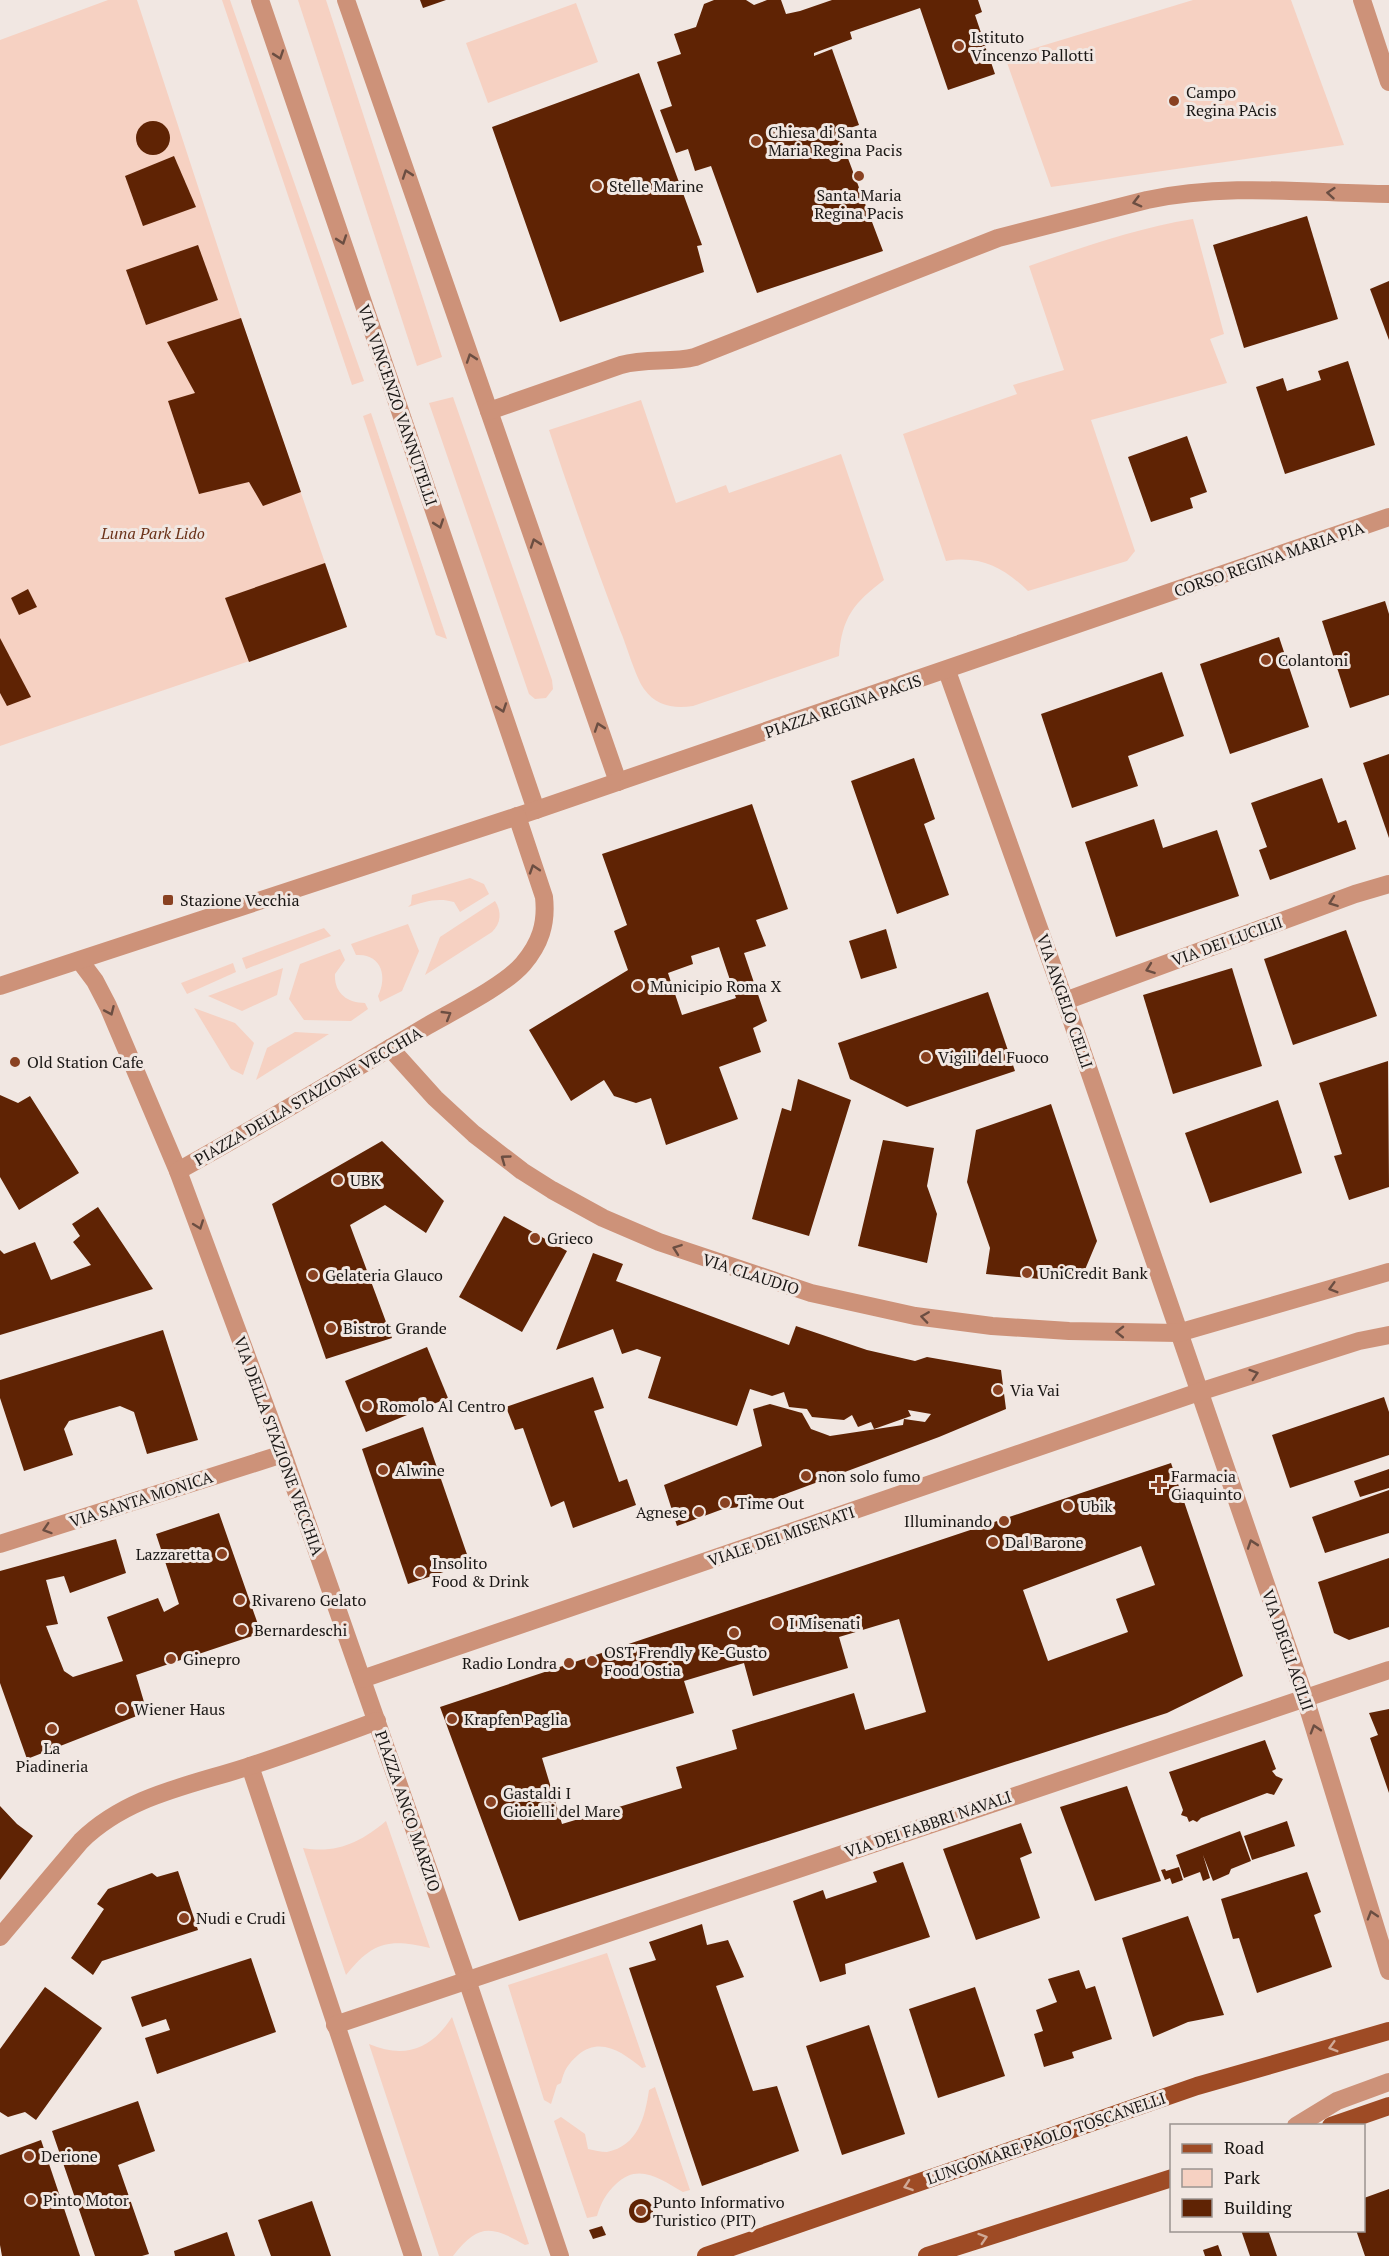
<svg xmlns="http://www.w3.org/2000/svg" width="1389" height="2256" viewBox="0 0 1389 2256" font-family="'PT Serif',serif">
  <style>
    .green { fill: #f6d1c2 }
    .building { fill: #5f2304; fill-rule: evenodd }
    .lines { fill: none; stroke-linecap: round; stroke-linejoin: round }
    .minor { stroke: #cd9279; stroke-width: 18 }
    .major { stroke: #9e4b25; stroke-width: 18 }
    .oneway { stroke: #6b4e42 }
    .oneway2 { stroke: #d0a996 }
    .poi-dot { fill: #894121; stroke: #f1e7e2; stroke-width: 2 }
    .labels { text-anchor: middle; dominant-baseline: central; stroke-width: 6; stroke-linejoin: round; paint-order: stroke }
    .poi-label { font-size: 16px; fill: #1a1715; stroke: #f1e7e2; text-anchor: start }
    .street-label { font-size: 16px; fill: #1a1715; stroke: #f1e7e2 }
    .park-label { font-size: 16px; font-style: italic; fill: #6b3219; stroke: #f1e7e2 }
  </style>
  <rect width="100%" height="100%" fill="#f1e7e2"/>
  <g class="green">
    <path d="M108 0H137L241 318 347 627C232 668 116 706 0 746V40Z"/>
    <path d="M222 0H230L364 381 352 385Z"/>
    <path d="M298 0H326L442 357 417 366Z"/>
    <path d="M1193 0H1291L1344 145 1051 187 1005 57Z"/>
    <path d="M576 3 598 62 488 103 466 43Z"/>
    <path d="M1193 219 1224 334 1210 339 1227 383 1091 420 1135 551 1127 561 1028 591C1004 568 981 555 946 561L903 434 1017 394 1013 385 1064 370 1029 266C1083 247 1137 228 1193 219Z"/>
    <path d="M453 397 552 680 553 689 546 698 535 699 529 694 429 403Z"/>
    <path d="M641 400 676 503 726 485 729 493 841 454 884 580C854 603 842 617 839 656L693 706C674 709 656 706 644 689 635 676 627 646 620 630 595 564 571 497 549 430Z"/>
    <path d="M371 413 447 639 436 635 363 416Z"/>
    <path d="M470 878 484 884 489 894 460 912 454 902C437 897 424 902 408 907L411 904 412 895Z"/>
    <path d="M495 901C502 912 501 923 492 932L425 975 440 937Z"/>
    <path d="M408 924 419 951 402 991 380 1002 378 996C388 976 381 953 356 955L351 944Z"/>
    <path d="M324 928 331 936 246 969 242 958Z"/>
    <path d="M340 949 345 960 335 974C334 993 347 1003 365 1003L368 1009 351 1021 304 1020 289 999 300 964Z"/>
    <path d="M233 963 236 972 187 994 181 983Z"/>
    <path d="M283 968 277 995 242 1011 208 996Z"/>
    <path d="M194 1008 235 1023 254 1043 243 1075 231 1069Z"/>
    <path d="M295 1032 329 1034 256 1080 267 1048Z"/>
    <path d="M386 1821 430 1948C389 1938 372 1942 346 1975L303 1848C337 1854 361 1842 386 1821Z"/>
    <path d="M607 1953 646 2067 642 2068C623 2053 601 2036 578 2055 568 2064 564 2070 561 2083L557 2085 551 2104 544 2100 508 1985Z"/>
    <path d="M452 2017 529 2244 525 2245C491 2225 478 2224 453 2256H439L369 2044C404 2059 431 2050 452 2017Z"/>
    <path d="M655 2087 690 2190 683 2192C661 2179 638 2162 616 2184 606 2193 601 2203 597 2216L587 2218 554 2121 561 2117 585 2134 588 2149C594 2150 601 2152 607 2152 638 2146 645 2117 649 2090Z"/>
  </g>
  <g class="building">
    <path d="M420 0H446L423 8Z"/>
    <path d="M714 0H746L754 5 767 0H781L786 14 800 11 832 0H978L982 12 975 15 995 74 948 90 920 8 850 32 852 39 814 53V56L832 49 859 125 838 132 883 251 757 293 711 166 695 171 688 149 676 153 660 110 672 106 657 62 681 54 674 34 696 27 704 4Z"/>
    <path d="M639 73 702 245 697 246 704 272 560 322 492 127Z"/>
    <circle cx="153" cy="138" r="17"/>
    <path d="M174 156 196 207 143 226 125 176Z"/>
    <path d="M1307 216 1338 319 1244 348 1213 245Z"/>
    <path d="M198 245 218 300 146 325 126 270Z"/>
    <path d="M1389 281V340L1370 289Z"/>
    <path d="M241 318 301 492 263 506 249 482 199 494 168 401 195 393 167 342Z"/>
    <path d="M1348 361 1375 445 1285 474 1256 387 1283 378 1287 391 1321 380 1318 371Z"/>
    <path d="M1187 436 1207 492 1190 498 1193 508 1151 522 1128 457Z"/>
    <path d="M325 563 347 627 249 662 225 598Z"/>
    <path d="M28 589 37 607 19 615 11 598Z"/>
    <path d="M1385 601 1389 614V695L1350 708 1322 621Z"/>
    <path d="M1279 637 1309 727 1230 754 1200 664Z"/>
    <path d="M0 638 31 697 7 706 0 693Z"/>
    <path d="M1162 672 1184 736 1128 756 1138 786 1072 808 1041 714Z"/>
    <path d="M1389 754V838L1363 763Z"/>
    <path d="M914 758 935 819 924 824 949 895 897 914 851 781Z"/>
    <path d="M1322 778 1338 823 1346 820 1356 849 1270 880 1259 850 1267 847 1251 803Z"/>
    <path d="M752 804 788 909 756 920 766 946 744 953 767 1021 753 1028 761 1052 719 1067 738 1119 666 1145 651 1098 636 1103 614 1096 604 1080 571 1101 529 1030 628 970 614 931 627 925 602 854ZM719 947 736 998 682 1015 668 973 693 964 691 956Z"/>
    <path d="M1154 819 1163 848 1217 830 1239 896 1116 937 1085 842Z"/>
    <path d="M886 929 897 968 861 979 849 941Z"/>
    <path d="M1346 930 1377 1016 1293 1045 1264 959Z"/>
    <path d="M1232 968 1262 1066 1173 1094 1143 995Z"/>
    <path d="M988 992 1015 1071 907 1107 850 1079 838 1043Z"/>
    <path d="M1388 1061 1389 1187 1349 1200 1334 1156 1342 1154 1319 1083Z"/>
    <path d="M798 1079 851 1100 809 1236 752 1219 782 1108 791 1111Z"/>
    <path d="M0 1095 18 1103 30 1096 79 1173 19 1210 0 1177Z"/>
    <path d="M1278 1100 1302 1173 1210 1203 1185 1133Z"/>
    <path d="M1051 1104 1097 1241 1084 1272 1061 1281 986 1274 990 1248 967 1182 976 1130Z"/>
    <path d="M883 1140 934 1148 927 1186 937 1214 927 1263 858 1246Z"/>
    <path d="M382 1141 444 1201 426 1233 385 1205 350 1225 392 1338 326 1359 272 1204Z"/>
    <path d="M98 1207 153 1289 0 1335V1250L4 1254 35 1242 51 1280 91 1265 73 1242 80 1236 72 1224Z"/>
    <path d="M504 1216 567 1251 522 1332 459 1297Z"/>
    <path d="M593 1253 623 1264 616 1281 789 1345 796 1326 867 1350 915 1361 927 1357 1001 1370 1006 1409 939 1437 756 1505 723 1509 677 1526 664 1485 762 1446 753 1409 770 1404 802 1413 811 1429 830 1436 903 1425 904 1419 925 1422 931 1414 908 1410 911 1416 874 1429 871 1422 858 1427 852 1415 844 1420 812 1417 807 1409 789 1407 784 1392 772 1396 750 1389 737 1426 648 1398 661 1357 637 1349 622 1354 613 1329 556 1350Z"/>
    <path d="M163 1330 198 1440 147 1454 134 1412 120 1406 69 1421 64 1429 73 1455 24 1471 0 1398V1380Z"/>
    <path d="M427 1347 448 1398 366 1432 345 1381Z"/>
    <path d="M593 1377 604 1408 594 1411 619 1482 627 1479 636 1505 573 1528 564 1501 551 1507 523 1428 515 1430 506 1407Z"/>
    <path d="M1384 1397 1389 1412V1455L1290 1488 1272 1435Z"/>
    <path d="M423 1427 470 1563 408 1584 362 1449Z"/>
    <path d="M1171 1463 1243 1676 1167 1713 519 1921 440 1707ZM1141 1546 1155 1585 1116 1599 1128 1632 1048 1661 1023 1590ZM899 1619 926 1712 865 1730 854 1693 732 1730 737 1749 676 1767 682 1788 562 1824 542 1758 694 1713 684 1681 744 1663 753 1696 848 1668 839 1637Z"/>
    <path d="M1389 1469V1488L1360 1497 1354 1481Z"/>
    <path d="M1389 1490V1533L1325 1553 1312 1517Z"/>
    <path d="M219 1513 261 1633 136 1675 147 1712 27 1759 0 1683V1571L116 1539 126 1573 70 1593 64 1576 46 1580 58 1624 46 1626 64 1671 73 1677 123 1661 107 1617 158 1598 164 1612 179 1604 156 1534Z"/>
    <path d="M1389 1558V1627L1349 1640 1334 1633 1318 1582Z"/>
    <path d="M1389 1709V1793L1370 1738 1378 1735 1369 1713Z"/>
    <path d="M1265 1740 1276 1769 1272 1771 1276 1776 1283 1779 1274 1795 1267 1793 1201 1818 1197 1822 1193 1820 1189 1822 1187 1817 1181 1815 1183 1810 1169 1772Z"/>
    <path d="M1127 1786 1161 1881 1095 1901 1060 1807Z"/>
    <path d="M0 1806 17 1824 33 1836 0 1880Z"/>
    <path d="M1287 1821 1295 1846 1252 1860 1244 1836Z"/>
    <path d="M1021 1823 1032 1853 1020 1858 1040 1918 976 1940 943 1849Z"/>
    <path d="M1240 1831 1251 1861 1231 1869 1229 1874 1213 1881 1203 1855 1210 1878 1203 1881 1200 1872 1184 1878 1176 1855Z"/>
    <path d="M903 1862 930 1937 845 1964 846 1974 820 1982 793 1901 823 1890 826 1899 877 1882 873 1872Z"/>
    <path d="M1179 1867 1183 1880 1172 1884 1170 1878 1165 1880 1161 1870 1165 1869 1166 1871Z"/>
    <path d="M178 1871 198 1930 102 1961 93 1975 71 1958 104 1909 97 1904 108 1889 152 1873 157 1877Z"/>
    <path d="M1307 1872 1321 1912 1314 1915 1332 1967 1257 1993 1239 1938 1233 1939 1221 1899Z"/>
    <path d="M1188 1916 1224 2015 1188 2022 1153 2037 1122 1938Z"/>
    <path d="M702 1924 707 1945 728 1940 744 1977 716 1986 753 2091 777 2086 799 2151 702 2186 629 1968 656 1960 649 1942Z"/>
    <path d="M251 1958 276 2032 157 2074 145 2038 170 2030 166 2019 142 2027 131 1997Z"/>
    <path d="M1079 1970 1086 1989 1095 1986 1112 2039 1072 2052 1074 2058 1044 2067 1034 2034 1043 2031 1036 2010 1057 2002 1048 1979Z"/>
    <path d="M45 1987 102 2028 36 2120 25 2112 8 2117 0 2112V2049Z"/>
    <path d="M975 1987 1005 2076 938 2098 909 2009Z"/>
    <path d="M869 2025 905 2134 842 2155 806 2046Z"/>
    <path d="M138 2101 155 2151 118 2165 149 2254 142 2256H95L52 2131Z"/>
    <path d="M41 2140 80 2256H2L0 2245V2155Z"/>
    <path d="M1389 2189V2256H1365L1356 2230H1364V2198Z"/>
    <circle cx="641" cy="2211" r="12"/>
    <path d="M312 2201 331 2256H271L258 2220Z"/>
    <path d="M602 2226 606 2235 593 2239 589 2230Z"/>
    <path d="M1241 2230H1268L1277 2256H1250Z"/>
    <path d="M227 2232 235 2256H175L174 2251Z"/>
    <path d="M1218 2245 1222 2256H1205L1203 2250Z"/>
  </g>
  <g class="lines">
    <g class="minor">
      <path d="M260 0 536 810"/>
      <path d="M346 0 618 782"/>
      <path d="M1362 0 1389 82"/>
      <path d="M489 411 621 365C647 358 671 363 695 357L998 238 1147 200C1227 183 1308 193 1389 194"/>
      <path d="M947 671 1065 1001 1305 1698 1389 1971"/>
      <path d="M80 961 95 981 108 1006 178 1171 283 1454 467 1980 560 2256"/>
      <path d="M0 986 536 810 1389 517"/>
      <path d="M1065 1001 1355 894 1389 884"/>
      <path d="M390 1048 435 1098 474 1134 522 1171 552 1190 603 1218 659 1242 811 1293 915 1316 992 1326 1069 1331 1178 1333 1389 1272"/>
      <path d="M178 1171C262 1124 345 1075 427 1026 453 1011 504 986 523 964 540 944 547 924 544 897L517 816"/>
      <path d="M0 1544 283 1454"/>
      <path d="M362 1679 1199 1392 1359 1341 1389 1335"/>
      <path d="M250 1766 413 2256"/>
      <path d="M0 1937 81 1841C127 1796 188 1786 247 1767 291 1753 334 1737 377 1721"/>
      <path d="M335 2025 1389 1670"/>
      <path d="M1296 2126 1337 2101 1389 2082"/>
    </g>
    <g class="major">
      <path d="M1331 2126 1389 2106"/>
      <path d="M706 2256 1197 2086 1389 2031"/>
      <path d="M927 2256 1172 2178"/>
    </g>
  </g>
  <defs><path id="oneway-chevron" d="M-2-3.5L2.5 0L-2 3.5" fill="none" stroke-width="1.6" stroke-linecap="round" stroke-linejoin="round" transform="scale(1.5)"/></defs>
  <g class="oneway">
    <use href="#oneway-chevron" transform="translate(279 55) rotate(71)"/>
    <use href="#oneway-chevron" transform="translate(407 174) rotate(-109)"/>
    <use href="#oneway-chevron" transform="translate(1331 193) rotate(-175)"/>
    <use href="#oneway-chevron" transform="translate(1137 202) rotate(165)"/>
    <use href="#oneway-chevron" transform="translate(342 240) rotate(71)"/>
    <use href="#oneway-chevron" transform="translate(471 358) rotate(-109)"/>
    <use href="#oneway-chevron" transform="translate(439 524) rotate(71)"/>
    <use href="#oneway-chevron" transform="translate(535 543) rotate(-109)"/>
    <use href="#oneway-chevron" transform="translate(502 708) rotate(71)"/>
    <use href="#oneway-chevron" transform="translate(599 727) rotate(-109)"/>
    <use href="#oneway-chevron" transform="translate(534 869) rotate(-108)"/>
    <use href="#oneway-chevron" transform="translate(1333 902) rotate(160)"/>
    <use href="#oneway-chevron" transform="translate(1150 969) rotate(160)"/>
    <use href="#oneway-chevron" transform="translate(110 1011) rotate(66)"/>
    <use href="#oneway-chevron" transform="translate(447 1015) rotate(-31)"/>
    <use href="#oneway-chevron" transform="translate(505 1159) rotate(-144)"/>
    <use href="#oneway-chevron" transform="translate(199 1225) rotate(70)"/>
    <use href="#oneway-chevron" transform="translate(677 1249) rotate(-160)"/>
    <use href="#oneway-chevron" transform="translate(1333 1288) rotate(164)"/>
    <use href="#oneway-chevron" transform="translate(925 1317) rotate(-172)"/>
    <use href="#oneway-chevron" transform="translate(1120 1332) rotate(-179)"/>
    <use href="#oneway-chevron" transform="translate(1254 1374) rotate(-18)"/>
    <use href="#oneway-chevron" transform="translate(47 1529) rotate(162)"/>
    <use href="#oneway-chevron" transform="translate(1252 1544) rotate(-109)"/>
    <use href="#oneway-chevron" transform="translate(1315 1729) rotate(-107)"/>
    <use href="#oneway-chevron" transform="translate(1372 1915) rotate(-107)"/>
  </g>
  <g class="oneway2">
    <use href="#oneway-chevron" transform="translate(1333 2047) rotate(164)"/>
    <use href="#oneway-chevron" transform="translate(908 2186) rotate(161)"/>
    <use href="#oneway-chevron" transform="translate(983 2238) rotate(-18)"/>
  </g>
  <g class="poi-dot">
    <circle cx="959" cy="46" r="6"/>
    <circle cx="1174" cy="101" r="6"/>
    <circle cx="756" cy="141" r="6"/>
    <circle cx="859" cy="176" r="6"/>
    <circle cx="597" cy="186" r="6"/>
    <circle cx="1266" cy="660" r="6"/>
    <rect x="162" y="894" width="12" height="12" rx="3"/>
    <circle cx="638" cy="986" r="6"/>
    <circle cx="926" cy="1057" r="6"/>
    <circle cx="15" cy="1062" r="6"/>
    <circle cx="338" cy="1180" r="6"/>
    <circle cx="535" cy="1238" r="6"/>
    <circle cx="1027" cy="1273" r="6"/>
    <circle cx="313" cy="1275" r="6"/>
    <circle cx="331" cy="1328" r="6"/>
    <circle cx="998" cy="1390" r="6"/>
    <circle cx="367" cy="1406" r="6"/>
    <circle cx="383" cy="1470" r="6"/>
    <circle cx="806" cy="1476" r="6"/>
    <path d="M1156 1476h6v6h6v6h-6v6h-6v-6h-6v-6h6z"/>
    <circle cx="725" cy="1503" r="6"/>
    <circle cx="1068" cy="1506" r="6"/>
    <circle cx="699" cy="1512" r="6"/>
    <circle cx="1004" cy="1521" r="6"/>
    <circle cx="993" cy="1542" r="6"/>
    <circle cx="222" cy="1554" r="6"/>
    <circle cx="420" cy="1572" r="6"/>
    <circle cx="240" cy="1600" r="6"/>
    <circle cx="777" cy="1623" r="6"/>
    <circle cx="242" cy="1630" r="6"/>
    <circle cx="734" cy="1633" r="6"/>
    <circle cx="171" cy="1659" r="6"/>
    <circle cx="592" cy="1661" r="6"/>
    <circle cx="569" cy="1663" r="6"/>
    <circle cx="122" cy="1709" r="6"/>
    <circle cx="452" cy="1719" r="6"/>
    <circle cx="52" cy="1729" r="6"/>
    <circle cx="491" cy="1802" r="6"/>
    <circle cx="184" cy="1918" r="6"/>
    <circle cx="29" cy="2156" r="6"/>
    <circle cx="31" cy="2200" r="6"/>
    <circle cx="641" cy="2211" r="6"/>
  </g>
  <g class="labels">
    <g class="poi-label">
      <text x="971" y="37">Istituto<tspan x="971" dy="18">Vincenzo Pallotti</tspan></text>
      <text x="1186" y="92">Campo<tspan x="1186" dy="18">Regina PAcis</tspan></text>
      <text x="768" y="132">Chiesa di Santa<tspan x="768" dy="18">Maria Regina Pacis</tspan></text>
      <text x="609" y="186">Stelle Marine</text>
      <text x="859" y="195" text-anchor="middle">Santa Maria<tspan x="859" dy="18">Regina Pacis</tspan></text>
      <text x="1278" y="660">Colantoni</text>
      <text x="180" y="900">Stazione Vecchia</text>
      <text x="650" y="986">Municipio Roma X</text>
      <text x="938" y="1057">Vigili del Fuoco</text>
      <text x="27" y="1062">Old Station Cafe</text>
      <text x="350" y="1180">UBK</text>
      <text x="547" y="1238">Grieco</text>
      <text x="1039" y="1273">UniCredit Bank</text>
      <text x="325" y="1275">Gelateria Glauco</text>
      <text x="343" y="1328">Bistrot Grande</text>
      <text x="1010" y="1390">Via Vai</text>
      <text x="379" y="1406">Romolo Al Centro</text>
      <text x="395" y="1470">Alwine</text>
      <text x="818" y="1476">non solo fumo</text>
      <text x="1171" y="1476">Farmacia<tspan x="1171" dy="18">Giaquinto</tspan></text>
      <text x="737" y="1503">Time Out</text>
      <text x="1080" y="1506">Ubik</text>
      <text x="687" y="1512" text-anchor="end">Agnese</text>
      <text x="992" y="1521" text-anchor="end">Illuminando</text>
      <text x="1005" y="1542">Dal Barone</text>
      <text x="210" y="1554" text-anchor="end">Lazzaretta</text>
      <text x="432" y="1563">Insolito<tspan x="432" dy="18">Food &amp; Drink</tspan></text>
      <text x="252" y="1600">Rivareno Gelato</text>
      <text x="789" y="1623">I Misenati</text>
      <text x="254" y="1630">Bernardeschi</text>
      <text x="604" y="1652">OST Frendly<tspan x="604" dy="18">Food Ostia</tspan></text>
      <text x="734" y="1652" text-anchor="middle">Ke-Gusto</text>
      <text x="183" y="1659">Ginepro</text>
      <text x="557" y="1663" text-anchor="end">Radio Londra</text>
      <text x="134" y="1709">Wiener Haus</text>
      <text x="464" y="1719">Krapfen Paglia</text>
      <text x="52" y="1748" text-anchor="middle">La<tspan x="52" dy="18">Piadineria</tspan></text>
      <text x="503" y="1793">Gastaldi I<tspan x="503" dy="18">Gioielli del Mare</tspan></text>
      <text x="196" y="1918">Nudi e Crudi</text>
      <text x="41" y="2156">Derione</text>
      <text x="43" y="2200">Pinto Motor</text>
      <text x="653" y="2202">Punto Informativo<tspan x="653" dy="18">Turistico (PIT)</tspan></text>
    </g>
    <g class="street-label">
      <text transform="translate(398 405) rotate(71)">VIA VINCENZO VANNUTELLI</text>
      <text transform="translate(1269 559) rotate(-19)">CORSO REGINA MARIA PIA</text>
      <text transform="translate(843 706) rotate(-19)">PIAZZA REGINA PACIS</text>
      <text transform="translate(1227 941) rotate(-20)">VIA DEI LUCILII</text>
      <text transform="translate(1065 1001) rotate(71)">VIA ANGELO CELLI</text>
      <text transform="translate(308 1096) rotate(-30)">PIAZZA DELLA STAZIONE VECCHIA</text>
      <text transform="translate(751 1274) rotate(18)">VIA CLAUDIO</text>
      <text transform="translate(279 1446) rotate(70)">VIA DELLA STAZIONE VECCHIA</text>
      <text transform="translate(141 1499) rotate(-18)">VIA SANTA MONICA</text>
      <text transform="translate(781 1536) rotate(-19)">VIALE DEI MISENATI</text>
      <text transform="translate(1288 1650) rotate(71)">VIA DEGLI ACILII</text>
      <text transform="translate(408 1811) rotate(71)">PIAZZA ANCO MARZIO</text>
      <text transform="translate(928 1824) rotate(-19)">VIA DEI FABBRI NAVALI</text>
      <text transform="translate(1046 2138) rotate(-19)">LUNGOMARE PAOLO TOSCANELLI</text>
    </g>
    <g class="park-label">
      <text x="153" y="533">Luna Park Lido</text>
    </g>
  </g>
  <rect x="1170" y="2124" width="195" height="108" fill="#f1e7e2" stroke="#9b9490" stroke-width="1.5"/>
  <rect x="1182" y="2144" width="30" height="9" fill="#9e4b25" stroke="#9b9490" stroke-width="1.5"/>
  <text x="1224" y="2154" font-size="18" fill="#1a1715">Road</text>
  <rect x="1182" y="2169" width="30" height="18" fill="#f6d1c2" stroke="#9b9490" stroke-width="1.5"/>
  <text x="1224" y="2184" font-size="18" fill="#1a1715">Park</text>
  <rect x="1182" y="2199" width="30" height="18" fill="#5f2304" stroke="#9b9490" stroke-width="1.5"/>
  <text x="1224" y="2214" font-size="18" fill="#1a1715">Building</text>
</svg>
